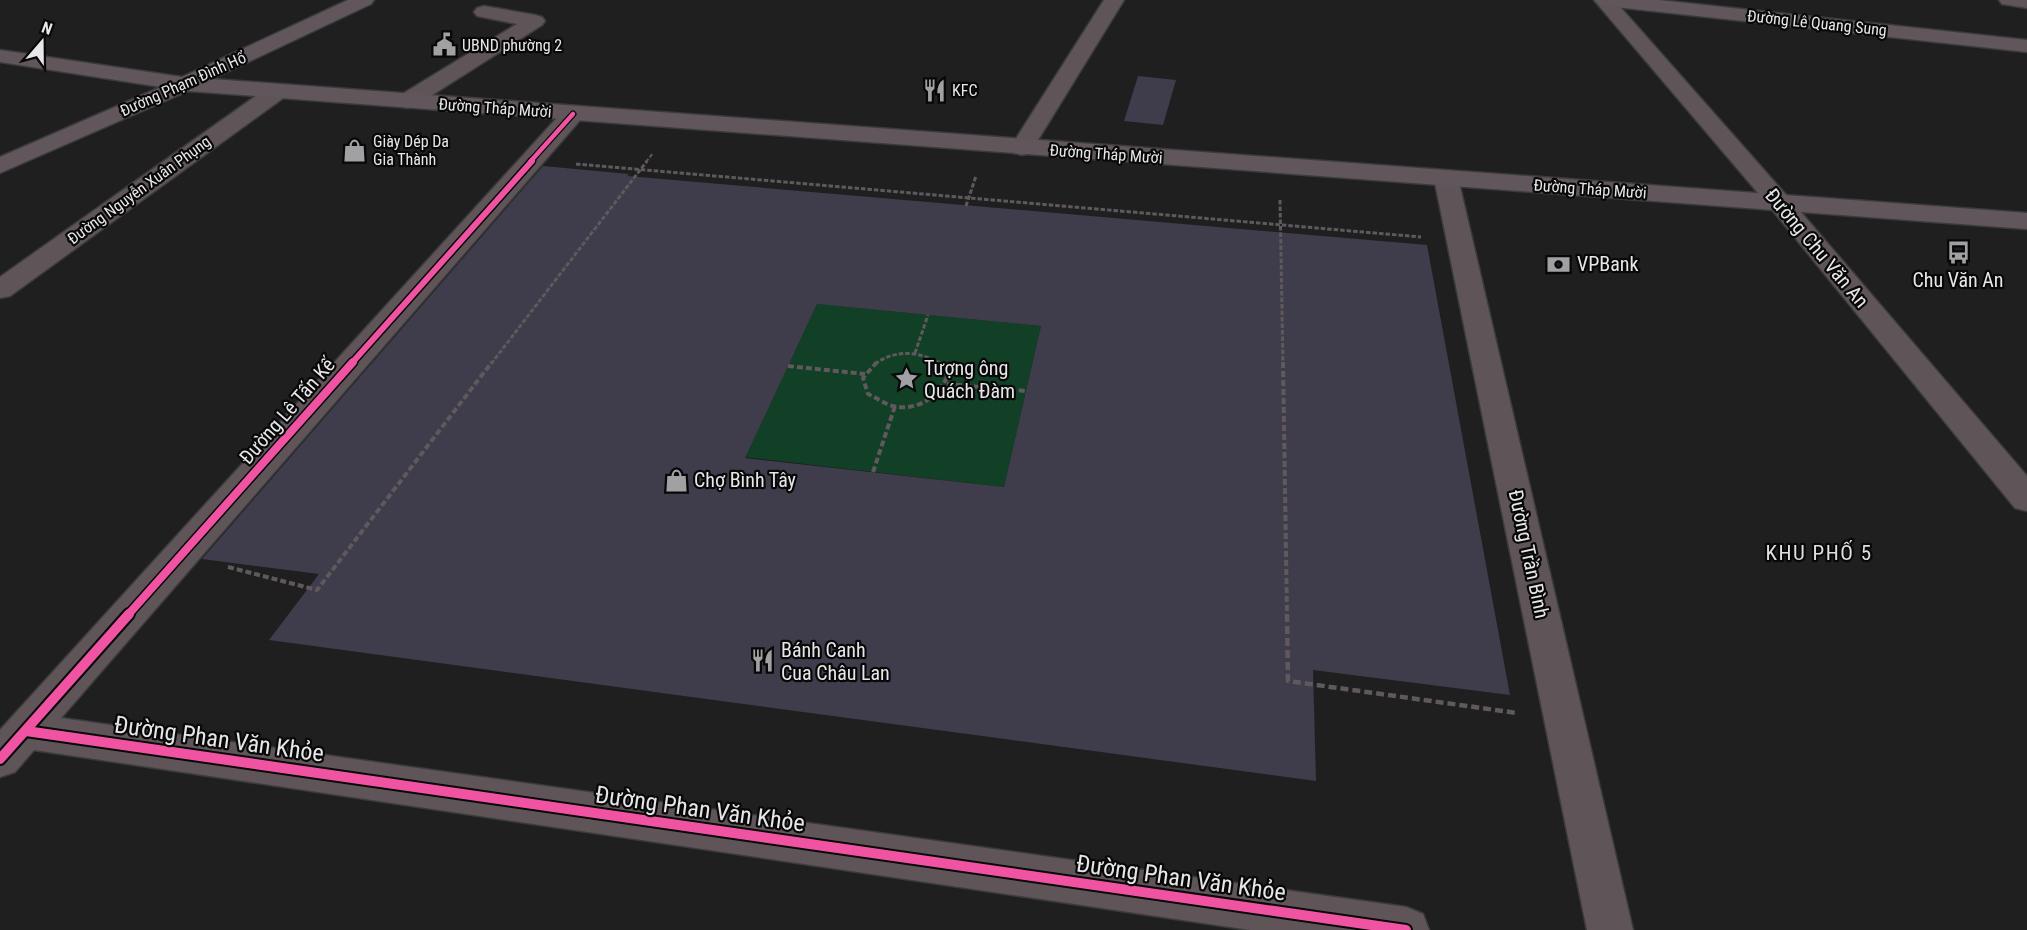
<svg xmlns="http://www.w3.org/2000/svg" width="2027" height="930" viewBox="0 0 2027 930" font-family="'Roboto Condensed',sans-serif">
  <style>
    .green { fill: #114027 }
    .building { fill: #3f3d4b; fill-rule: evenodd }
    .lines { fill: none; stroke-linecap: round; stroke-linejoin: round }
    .minor-casing { stroke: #3b3b3c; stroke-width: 3 }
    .major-casing { stroke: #3b3b3c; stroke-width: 3 }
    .path-far3 { stroke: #5f585c; stroke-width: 2; stroke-dasharray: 4 2; stroke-linecap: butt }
    .path-far2 { stroke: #5f585c; stroke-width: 3; stroke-dasharray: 4.5 2; stroke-linecap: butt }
    .path-far1 { stroke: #5f585c; stroke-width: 4; stroke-dasharray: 6 3; stroke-linecap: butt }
    .path { stroke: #5f585c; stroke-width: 4.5; stroke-dasharray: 8 4; stroke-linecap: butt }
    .minor { fill: #5f5559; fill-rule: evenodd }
    .major { fill: #60565c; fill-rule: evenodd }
    .cycleway-far3-casing { stroke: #080809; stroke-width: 7 }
    .cycleway-far2-casing { stroke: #080809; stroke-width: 9 }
    .cycleway-far1-casing { stroke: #080809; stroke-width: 11 }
    .cycleway-casing { stroke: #080809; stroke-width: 14 }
    .cycleway-far3 { stroke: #f153a3; stroke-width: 4.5 }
    .cycleway-far2 { stroke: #f153a3; stroke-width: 6 }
    .cycleway-far1 { stroke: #f153a3; stroke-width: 8 }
    .cycleway { stroke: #f153a3; stroke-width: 10 }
    .labels { text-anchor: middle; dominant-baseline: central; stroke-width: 4.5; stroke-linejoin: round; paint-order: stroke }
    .far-street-label { font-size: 16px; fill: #e7e7e9; stroke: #080809 }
    .far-poi-label { font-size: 16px; fill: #e7e7e9; stroke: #080809; text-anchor: start }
    .street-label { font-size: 20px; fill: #e7e7e9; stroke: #080809 }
    .poi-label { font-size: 20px; fill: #e7e7e9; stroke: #080809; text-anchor: start }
    .neighbourhood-label { font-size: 21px; letter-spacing: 1.5px; fill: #dfdfe3; stroke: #080809 }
    .near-street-label { font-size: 24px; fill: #e7e7e9; stroke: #080809 }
  </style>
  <rect width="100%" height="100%" fill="#1f1f20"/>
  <path class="green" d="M817 304 1041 326 1004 487 745 457Z"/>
  <g class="building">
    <path d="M1138 76 1176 80 1163 125 1124 121Z"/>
    <path d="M543 166 629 174 627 176 1427 245 1510 695 1313 670 1316 781 269 640 319 574 202 559ZM817 304 1041 326 1004 487 745 458Z"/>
  </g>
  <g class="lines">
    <defs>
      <g id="minor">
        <path d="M1104 0H1124L1030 153 1022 155 1014 153 1010 148Z"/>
        <path d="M1594 0H1614L1788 197 2027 476V511L2015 508 1770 207Z"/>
        <path d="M1999 0H2027V8L2002 4Z"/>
        <path d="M484 6 535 15 542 17 545 21 542 25 415 106 407 108 399 106 396 101 399 96 517 24 477 16 474 12 477 8Z"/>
        <path d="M278 84 286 86 289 91 286 96 10 296 0 298V277L270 86Z"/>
        <path d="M573 107 581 109 584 114 581 119 61 718 1406 907 1423 914 1429 930H1250L34 750 15 772 0 777V730L565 109Z"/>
        <path d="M1446 171 1455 173 1458 178 1633 930H1587L1434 178 1437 173Z"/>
      </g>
      <g id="major">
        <path d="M348 0H374L371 4 212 79 2027 213V229L188 91 0 173V157L161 87 0 62V50L182 77Z"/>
        <path d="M1596 0H1659L2027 40V52L1606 6 1599 4Z"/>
      </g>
    </defs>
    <use href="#minor" class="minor-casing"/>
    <use href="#major" class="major-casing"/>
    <path class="path-far3" d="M646 162 653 153"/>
    <g class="path-far2">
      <path d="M576 164 1421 237"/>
      <path d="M1280 200 1283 364"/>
      <path d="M966 206 976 176"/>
      <path d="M915 353 928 315"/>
      <path d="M491 364 647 161"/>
      <path d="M875 364C895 349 920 351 941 364"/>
    </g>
    <g class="path-far1">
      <path d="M877 362 863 378 868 394C875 397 882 402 889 405 914 413 937 399 947 377L943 365 938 362"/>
      <path d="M1283 362 1287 616"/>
      <path d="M788 366 865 374"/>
      <path d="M947 384 1026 391"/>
      <path d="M873 472 895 406"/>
      <path d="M228 567 317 590 492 362"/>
    </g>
    <path class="path" d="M1287 614 1288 681 1517 713"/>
    <use href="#minor" class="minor"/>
    <use href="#major" class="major"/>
    <defs>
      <path id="cycleway-far3" d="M530 162 573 114"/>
      <path id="cycleway-far2" d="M351 364 532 161"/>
      <path id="cycleway-far1" d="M127 616 353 362"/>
      <g id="cycleway">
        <path d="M26 731 1406 930"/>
        <path d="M0 759 129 614"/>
      </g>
    </defs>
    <use href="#cycleway-far3" class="cycleway-far3-casing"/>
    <use href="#cycleway-far2" class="cycleway-far2-casing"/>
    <use href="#cycleway-far1" class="cycleway-far1-casing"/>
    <use href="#cycleway" class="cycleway-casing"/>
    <use href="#cycleway-far3" class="cycleway-far3"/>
    <use href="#cycleway-far2" class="cycleway-far2"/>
    <use href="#cycleway-far1" class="cycleway-far1"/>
    <use href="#cycleway" class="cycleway"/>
  </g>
  <defs>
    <symbol id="civic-bare" viewBox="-9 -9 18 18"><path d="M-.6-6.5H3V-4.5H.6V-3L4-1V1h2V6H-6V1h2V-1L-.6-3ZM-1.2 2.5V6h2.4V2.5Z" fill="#a1a1a3" stroke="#080809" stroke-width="2.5" paint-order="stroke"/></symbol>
    <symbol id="restaurant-bare" viewBox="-9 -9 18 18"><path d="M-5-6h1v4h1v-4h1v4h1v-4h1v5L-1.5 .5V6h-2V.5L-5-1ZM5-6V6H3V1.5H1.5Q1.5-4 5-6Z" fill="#a1a1a3" stroke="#080809" stroke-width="2.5" paint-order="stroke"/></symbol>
    <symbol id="shop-bare" viewBox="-9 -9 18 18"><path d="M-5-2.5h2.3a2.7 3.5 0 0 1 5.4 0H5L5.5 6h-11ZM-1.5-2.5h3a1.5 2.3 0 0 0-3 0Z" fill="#a1a1a3" stroke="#080809" stroke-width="2.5" paint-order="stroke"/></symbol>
    <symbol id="bus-bare" viewBox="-9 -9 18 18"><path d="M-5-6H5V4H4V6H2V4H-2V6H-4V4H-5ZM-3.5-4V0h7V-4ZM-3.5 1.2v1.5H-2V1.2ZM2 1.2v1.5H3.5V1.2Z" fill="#a1a1a3" stroke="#080809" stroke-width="2.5" paint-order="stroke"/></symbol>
    <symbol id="bank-bare" viewBox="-9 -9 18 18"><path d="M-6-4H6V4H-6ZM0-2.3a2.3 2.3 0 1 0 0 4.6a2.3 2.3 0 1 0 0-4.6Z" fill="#a1a1a3" stroke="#080809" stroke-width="2.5" paint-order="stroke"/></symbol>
    <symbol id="sight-bare" viewBox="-9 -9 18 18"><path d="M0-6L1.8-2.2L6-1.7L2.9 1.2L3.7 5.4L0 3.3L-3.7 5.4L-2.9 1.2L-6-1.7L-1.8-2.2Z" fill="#a1a1a3" stroke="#080809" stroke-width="2.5" paint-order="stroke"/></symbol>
  </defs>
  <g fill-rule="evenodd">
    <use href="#civic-bare" x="428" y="28" width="33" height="33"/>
    <use href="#restaurant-bare" x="918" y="74" width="33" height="33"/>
    <use href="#shop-bare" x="338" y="134" width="33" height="33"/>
    <use href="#bus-bare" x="1942" y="236" width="33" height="33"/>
    <use href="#bank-bare" x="1542" y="248" width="33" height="33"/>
    <use href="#sight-bare" x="890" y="362" width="33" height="33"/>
    <use href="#shop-bare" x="660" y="464" width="33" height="33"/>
    <use href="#restaurant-bare" x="746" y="644" width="33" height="33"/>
  </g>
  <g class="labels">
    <g class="far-street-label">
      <text transform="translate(1817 23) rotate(6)">Đường Lê Quang Sung</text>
      <text transform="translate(183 84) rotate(-24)">Đường Phạm Đình Hổ</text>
      <text transform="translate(495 108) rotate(4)">Đường Tháp Mười</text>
      <text transform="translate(1106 154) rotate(4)">Đường Tháp Mười</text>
      <text transform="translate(1590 189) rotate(4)">Đường Tháp Mười</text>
      <text transform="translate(139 190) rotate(-36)">Đường Nguyễn Xuân Phụng</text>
    </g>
    <g class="far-poi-label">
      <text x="462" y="45">UBND phường 2</text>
      <text x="952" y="90">KFC</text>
      <text x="373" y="141">Giày Dép Da<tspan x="373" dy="18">Gia Thành</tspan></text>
    </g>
    <g class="street-label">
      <text transform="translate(1817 248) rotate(50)">Đường Chu Văn An</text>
      <text transform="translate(287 411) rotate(-49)">Đường Lê Tấn Kế</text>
      <text transform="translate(1529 554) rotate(78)">Đường Trần Bình</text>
    </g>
    <g class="poi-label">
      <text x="1577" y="264">VPBank</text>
      <text x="1958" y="280" text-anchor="middle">Chu Văn An</text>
      <text x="924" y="368">Tượng ông<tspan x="924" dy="23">Quách Đàm</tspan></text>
      <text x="694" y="480">Chợ Bình Tây</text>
      <text x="781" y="650">Bánh Canh<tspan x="781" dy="23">Cua Châu Lan</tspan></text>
    </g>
    <g class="neighbourhood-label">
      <text x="1819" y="553">KHU PHỐ 5</text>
    </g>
    <g class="near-street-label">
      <text transform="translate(219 739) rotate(8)">Đường Phan Văn Khỏe</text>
      <text transform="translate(700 809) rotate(8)">Đường Phan Văn Khỏe</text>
      <text transform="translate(1181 878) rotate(8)">Đường Phan Văn Khỏe</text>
    </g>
  </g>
  <g transform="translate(42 42) rotate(20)" stroke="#080809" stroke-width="4.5" paint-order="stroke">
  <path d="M0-4.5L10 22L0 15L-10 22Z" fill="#e7e7e9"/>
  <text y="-9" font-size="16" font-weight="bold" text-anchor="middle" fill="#e7e7e9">N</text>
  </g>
</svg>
